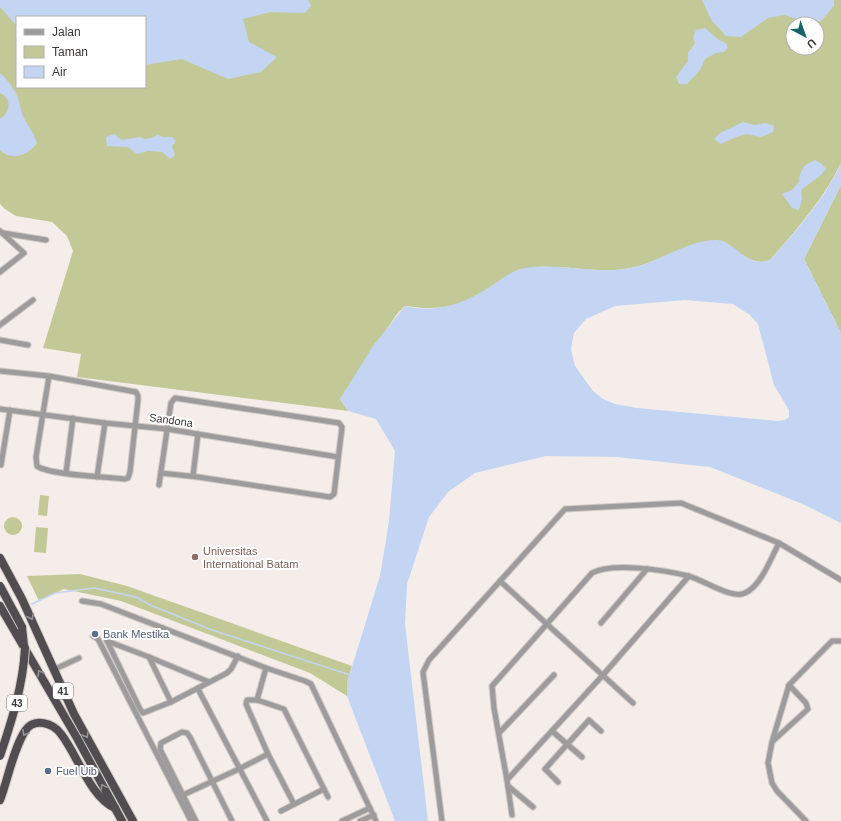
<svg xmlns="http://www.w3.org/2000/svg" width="841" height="821" viewBox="0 0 841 821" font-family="Helvetica,sans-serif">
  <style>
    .green { fill: #c3c996; fill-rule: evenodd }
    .water { fill: #c3d5f3; fill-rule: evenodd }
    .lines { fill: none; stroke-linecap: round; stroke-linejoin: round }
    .stream { stroke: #c3d5f3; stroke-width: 1.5 }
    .minor-casing { stroke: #cfc9c5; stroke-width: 7 }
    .trunk-casing { stroke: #cfc9c5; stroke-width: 10 }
    .minor { stroke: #9e9b9d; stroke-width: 5 }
    .trunk { stroke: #504c50; stroke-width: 8 }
    .trunk-bridge-casing { stroke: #cfc9c5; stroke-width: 10; stroke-linecap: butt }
    .trunk-bridge { stroke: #504c50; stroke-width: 8 }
    .oneway { stroke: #969496 }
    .education-dot { fill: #8d6e63; stroke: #fff; stroke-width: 1.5 }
    .service-dot { fill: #5c6f8a; stroke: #fff; stroke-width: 1.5 }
    .labels { text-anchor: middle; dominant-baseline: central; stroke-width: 4; stroke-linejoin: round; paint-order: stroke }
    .shield { fill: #fff; stroke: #767473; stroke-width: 1 }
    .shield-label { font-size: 10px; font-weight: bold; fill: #3b3837 }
    .street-label { font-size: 11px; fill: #3b3837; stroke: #fff }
    .education-label { font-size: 11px; fill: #785e54; stroke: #fff; text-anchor: start }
    .service-label { font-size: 11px; fill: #4e5e75; stroke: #fff; text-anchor: start }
  </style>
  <rect width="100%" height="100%" fill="#f4ede9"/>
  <g class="green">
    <path d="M0 0H841V163C824 199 796 230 770 260 745 269 734 239 712 241 685 243 661 261 635 267 603 275 569 265 538 267 512 268 499 283 478 295 452 309 433 310 405 306L397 314 340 399 348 411 77 377 81 354 43 348 73 251 67 236 52 222 16 216 5 209 0 204ZM17 17H145V87H17ZM793 24H817V48H793Z"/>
    <path d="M841 185V333L804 259Z"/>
    <path d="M40 495 49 496 47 516 38 515Z"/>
    <circle cx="13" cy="526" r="9"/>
    <path d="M36 527 48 528 46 553 34 552Z"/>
    <path d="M80 574 127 586 352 666 347 683V696L310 673 121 601 64 589 39 601 27 576Z"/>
  </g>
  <g class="water">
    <path d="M0 0H308L311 6 305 13 270 12 243 19 249 42 277 57 261 72 228 79 182 59 145 65V17H17V26L0 7Z"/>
    <path d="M702 0H834V6L821 21H803L784 15 768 18 741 37 726 36 712 21Z"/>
    <path d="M705 28 719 40 726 43 728 48 724 52 716 53 705 59 700 70 687 84H679L676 77 688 61V53L695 43 693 38 696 30Z"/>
    <path d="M0 73C8 80 17 92 19 102 21 107 21 113 24 118 28 126 34 133 37 143 29 155 12 162 0 150V119C11 112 12 98 0 93Z"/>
    <path d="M743 122 755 125 766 123 774 126 773 132 761 137 747 134 736 137 721 144 714 139 720 133Z"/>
    <path d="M114 134 122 140 140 137 145 139 152 138 158 134 162 137H172L176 141 172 146 175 155 170 159 162 152 148 151 137 154 128 147 107 146 106 137Z"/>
    <path d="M815 160 822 164 826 169 821 175 801 190 802 199 799 210 792 208 782 194 792 190 799 182 800 174 804 166Z"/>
    <path d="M841 163V185L804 259 841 333V523L805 505 710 467 617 457 546 456 475 473 448 492 429 517 407 584 405 624 428 821H395L347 696V683L380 576 389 521 395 451 376 419 348 411 340 399 373 346 405 306C439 314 465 303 493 285 503 278 513 270 525 268 561 262 599 276 635 267 660 261 692 238 718 240 737 242 745 269 770 260 796 231 825 199 841 163ZM685 300 733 304 750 315 758 324 774 385 789 410V417L785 420 778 421 637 408 615 404 603 399 593 391 575 366 571 349 574 333 586 319 615 306Z"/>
  </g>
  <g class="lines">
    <path class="stream" d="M32 604 55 593 94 588 136 597 150 605 212 630 350 675"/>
    <defs>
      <g id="minor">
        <path d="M0 231 24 253 0 272"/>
        <path d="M3 233 46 240"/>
        <path d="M0 325 33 300"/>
        <path d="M0 340 28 345"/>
        <path d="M0 371 49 376 136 392 138 396V400L130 472 128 478 125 479C108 477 48 475 37 466L36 457 49 376"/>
        <path d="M0 409 105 423 167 429 338 457"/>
        <path d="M1 465 10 410"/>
        <path d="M66 473 73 418"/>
        <path d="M193 476 198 434"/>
        <path d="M97 477 105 423"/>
        <path d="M159 485 171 403 175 398 339 423 342 427 334 494 330 497 198 477 161 473"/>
        <path d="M500 581 633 703"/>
        <path d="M82 601 101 604 266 668 305 681 311 684 376 821"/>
        <path d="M601 623 647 569"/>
        <path d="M93 636 98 639 191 821"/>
        <path d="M107 641 140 709 143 713 171 702 227 673 231 669 238 656"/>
        <path d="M107 641 149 657 209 682"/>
        <path d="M149 657 171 702"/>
        <path d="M53 670 79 658"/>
        <path d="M198 689 267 821"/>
        <path d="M257 700 266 668"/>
        <path d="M552 731 582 757"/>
        <path d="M499 733 554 675"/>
        <path d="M773 741 808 709 806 703 789 685"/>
        <path d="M507 780 603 675 689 576"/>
        <path d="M558 782 545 769 589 720 601 731"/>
        <path d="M508 786 533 807"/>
        <path d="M183 795 239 769 268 754"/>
        <path d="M294 804 268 754 246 704 247 700H257L284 709 328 797"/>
        <path d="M281 811 324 789"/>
        <path d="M512 815 507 780 494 708 492 686 592 573C613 562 665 570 688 576 702 579 732 600 745 593 761 586 771 558 779 543"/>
        <path d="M196 821 160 749 161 743 182 732 187 733 190 737 232 821"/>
        <path d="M342 821 370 808"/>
        <path d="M360 821 374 815"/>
        <path d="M442 821 423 672 429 660 565 509 681 503 779 543 841 580"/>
        <path d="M806 821 777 791 772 783 768 763 772 742 789 685 832 641H841"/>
      </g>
      <g id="trunk">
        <path d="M0 558 22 599 74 714 133 821"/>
        <path d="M0 606 77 738 122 821"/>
        <path d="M22 627 24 646"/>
        <path d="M0 800C8 779 13 750 25 731 34 717 53 723 61 734 77 754 90 797 115 808"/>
      </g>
    </defs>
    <use href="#minor" class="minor-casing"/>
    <use href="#trunk" class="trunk-casing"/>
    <use href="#minor" class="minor"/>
    <use href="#trunk" class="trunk"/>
    <defs>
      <g id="trunk-bridge">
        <path d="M0 586 22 627"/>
        <path d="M0 756C12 720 23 686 25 648"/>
      </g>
    </defs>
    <use href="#trunk-bridge" class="trunk-bridge-casing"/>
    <use href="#trunk-bridge" class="trunk-bridge"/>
  </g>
  <defs><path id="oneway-chevron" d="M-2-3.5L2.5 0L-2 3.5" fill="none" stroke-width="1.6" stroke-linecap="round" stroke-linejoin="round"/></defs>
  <g class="oneway">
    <use href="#oneway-chevron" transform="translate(31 617) rotate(65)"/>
    <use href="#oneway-chevron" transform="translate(40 673) rotate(-121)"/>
    <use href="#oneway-chevron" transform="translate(25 733) rotate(120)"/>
    <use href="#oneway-chevron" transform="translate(86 735) rotate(61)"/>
    <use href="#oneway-chevron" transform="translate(103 787) rotate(-118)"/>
  </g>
  <circle class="education-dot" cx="195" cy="557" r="4"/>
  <g class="service-dot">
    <circle cx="95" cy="634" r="4"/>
    <circle cx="48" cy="771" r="4"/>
  </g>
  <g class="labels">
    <g class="shield">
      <rect x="53" y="683" width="20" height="16" rx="3"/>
      <rect x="7" y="695" width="20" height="16" rx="3"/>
    </g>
    <g class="shield-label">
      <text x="63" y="691">41</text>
      <text x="17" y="703">43</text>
    </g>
    <g class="street-label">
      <text transform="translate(171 420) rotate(8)">Sandona</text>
    </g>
    <g class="education-label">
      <text x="203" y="551">Universitas<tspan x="203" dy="13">International Batam</tspan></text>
    </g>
    <g class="service-label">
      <text x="103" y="634">Bank Mestika</text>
      <text x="56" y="771">Fuel Uib</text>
    </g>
  </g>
  <rect x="16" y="16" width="130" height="72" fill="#ffffff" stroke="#b1afaf"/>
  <rect x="24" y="29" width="20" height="6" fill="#9e9b9d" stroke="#b1afaf"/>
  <text x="52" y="36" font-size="12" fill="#3b3837">Jalan</text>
  <rect x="24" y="46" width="20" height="12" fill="#c3c996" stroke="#b1afaf"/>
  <text x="52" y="56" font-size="12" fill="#3b3837">Taman</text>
  <rect x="24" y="66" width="20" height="12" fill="#c3d5f3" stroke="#b1afaf"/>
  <text x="52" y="76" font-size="12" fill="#3b3837">Air</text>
  <g transform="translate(805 36) rotate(139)"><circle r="19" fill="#ffffff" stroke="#b1afaf"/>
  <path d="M0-3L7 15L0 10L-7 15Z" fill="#15646a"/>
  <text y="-6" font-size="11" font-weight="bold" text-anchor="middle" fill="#3b3837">U</text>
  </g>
</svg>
